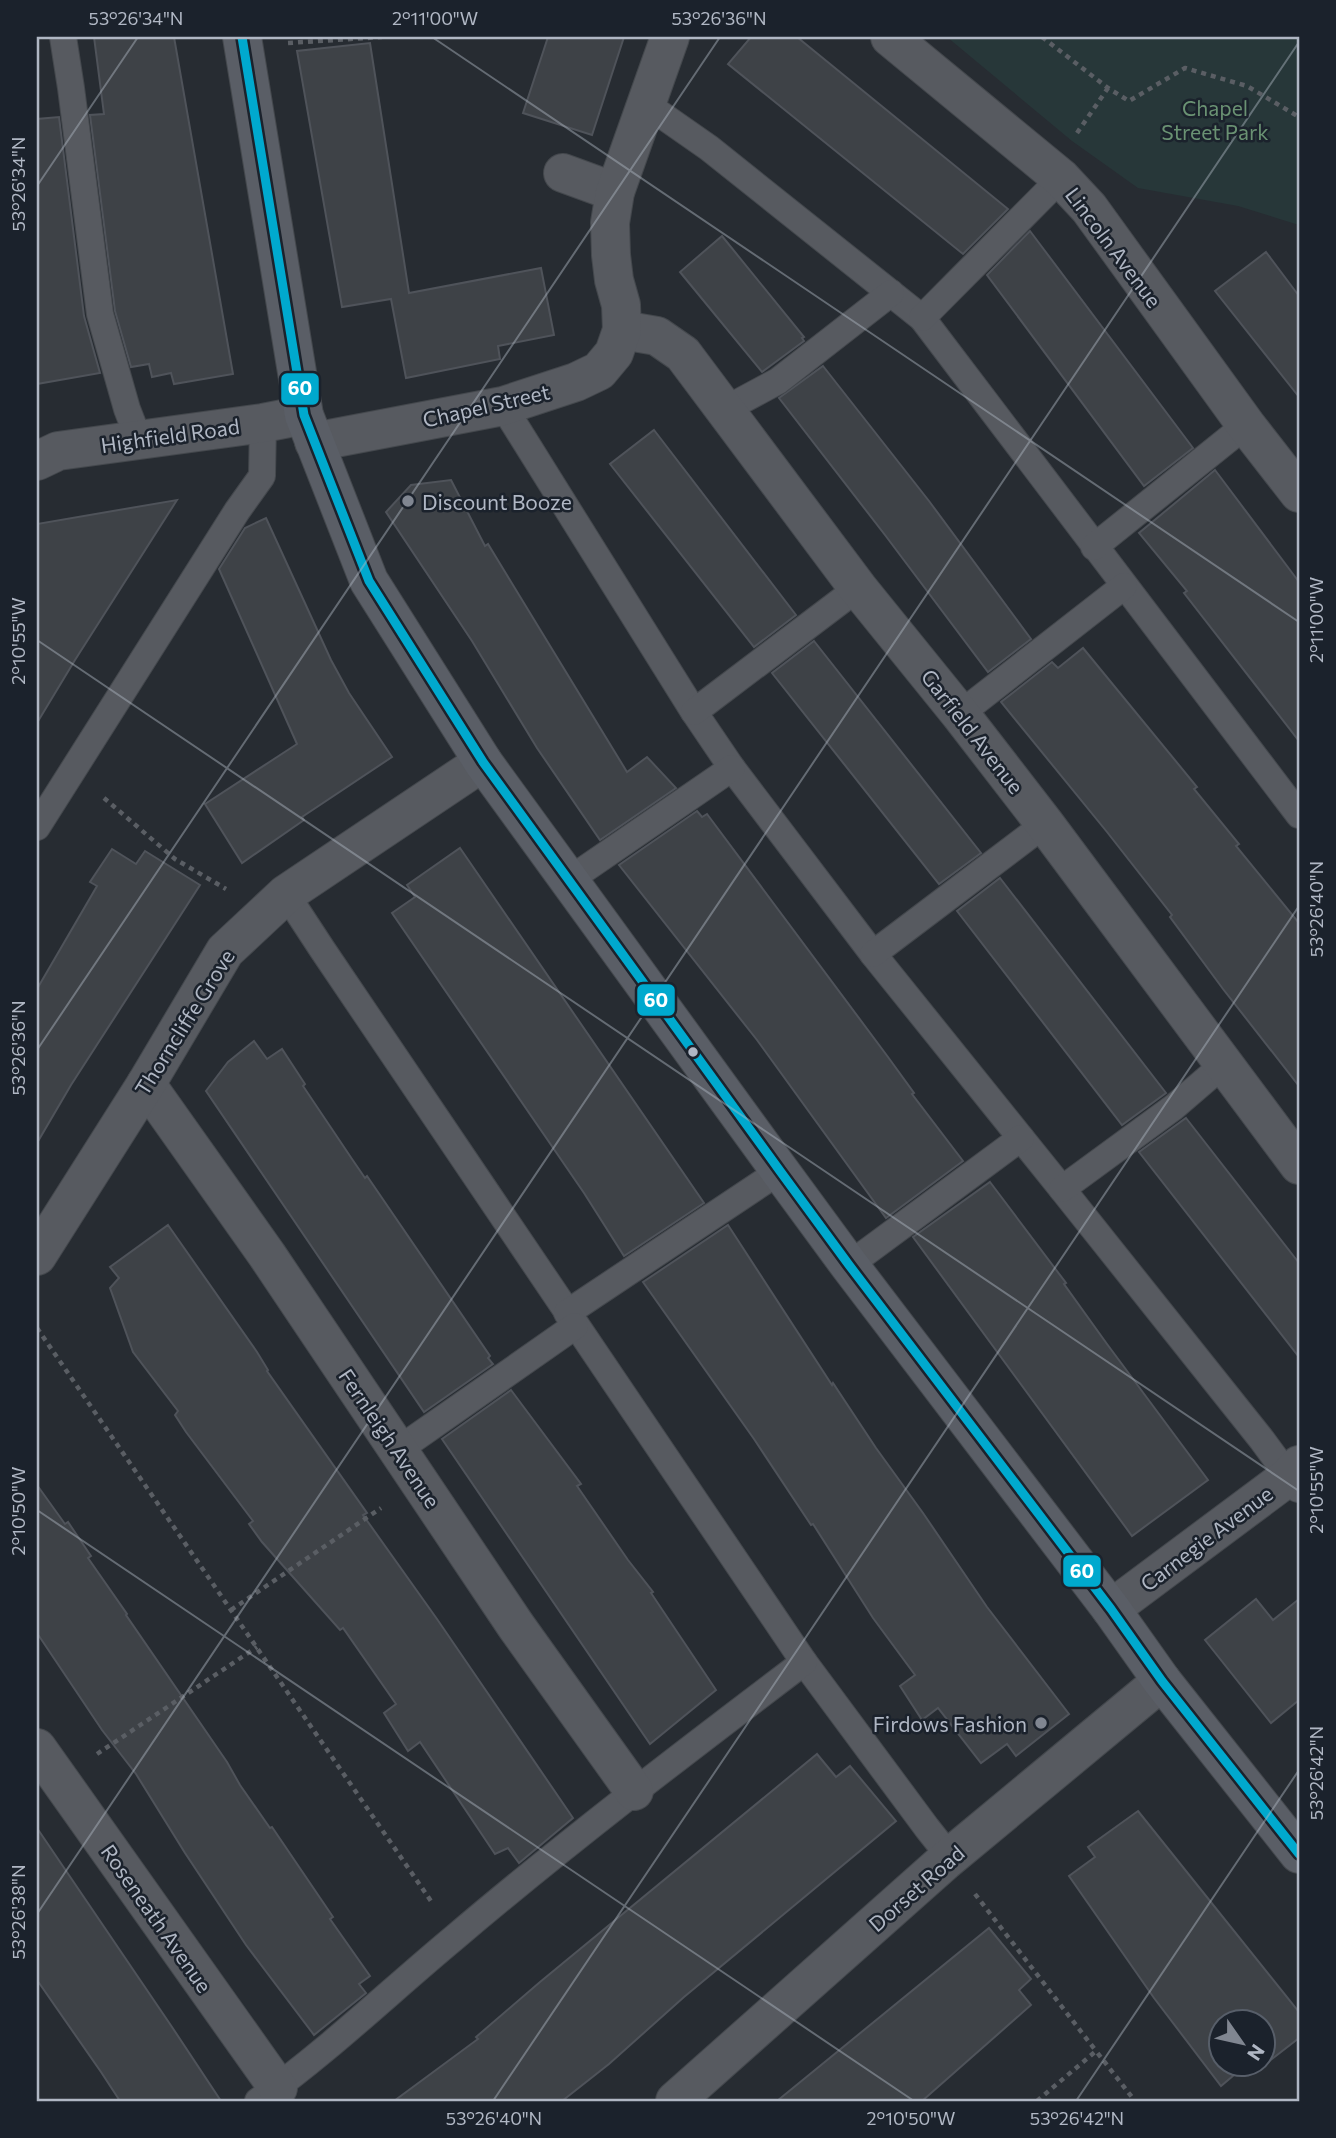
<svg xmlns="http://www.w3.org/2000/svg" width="1336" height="2138" viewBox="0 0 1336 2138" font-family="Commissioner,sans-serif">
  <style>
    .green { fill: #273739 }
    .building { fill: #3e4247; stroke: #4f535a; stroke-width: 2 }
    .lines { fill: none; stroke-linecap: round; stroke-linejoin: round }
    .service-casing { stroke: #44484d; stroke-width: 28 }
    .minor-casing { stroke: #44484d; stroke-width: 40 }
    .secondary-casing { stroke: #44484d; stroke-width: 40 }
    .path { stroke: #5a5e64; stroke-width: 4.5; stroke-dasharray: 5 5; stroke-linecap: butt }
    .service { stroke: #575a60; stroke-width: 26 }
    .minor { stroke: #575a60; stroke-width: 38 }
    .secondary { stroke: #5a5e66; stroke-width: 38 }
    .bus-1-casing { stroke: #1b222c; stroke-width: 14 }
    .bus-1 { stroke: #00a9ce; stroke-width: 9 }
    .ticks { fill: none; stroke: #b0b7c4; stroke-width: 2; stroke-opacity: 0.45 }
    .poi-dot { fill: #808691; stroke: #1b222c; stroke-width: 2.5 }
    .bus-dot { fill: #b0b7c4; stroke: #1b222c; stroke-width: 2.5 }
    .labels { text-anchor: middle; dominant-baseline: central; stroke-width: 5; stroke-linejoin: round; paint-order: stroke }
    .park-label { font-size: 21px; fill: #6a9273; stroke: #1b222c }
    .street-label { font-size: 21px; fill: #b0b7c4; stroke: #1b222c }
    .poi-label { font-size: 21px; fill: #b0b7c4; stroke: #1b222c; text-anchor: start }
    .line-badge { stroke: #1b222c; stroke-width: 2.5 }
    .badge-label { font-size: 19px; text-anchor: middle; font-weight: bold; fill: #fff }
    .neatline { fill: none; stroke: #b0b7c4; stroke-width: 2.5 }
    .ticks-label { font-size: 18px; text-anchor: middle; fill: #b0b7c4 }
  </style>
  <rect width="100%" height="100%" fill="#272c32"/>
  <path class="green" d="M947 37H1299V225L1238 206 1138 188 1072 141Z"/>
  <g class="building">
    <path d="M94 37H174L233 374 174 384 171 373 152 377 149 364 131 367 115 311 90 115 104 114Z"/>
    <path d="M548 37H624L592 135 523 113Z"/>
    <path d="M751 37H797L1008 209 963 254 728 64Z"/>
    <path d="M370 43 409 293 541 268 554 335 498 346 500 359 406 378 391 299 342 307 297 51Z"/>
    <path d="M59 117 84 316 100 373 37 384V119Z"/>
    <path d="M1030 231 1193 448 1144 486 987 275Z"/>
    <path d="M722 236 804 337 802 338 804 341 762 372 680 272Z"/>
    <path d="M1266 252 1299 296V397L1215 291Z"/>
    <path d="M823 366 929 501 1031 639 988 672 885 535 779 398Z"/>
    <path d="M654 430 796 615 754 647 610 464Z"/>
    <path d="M1215 470 1299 582V741L1184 593 1187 591 1139 533Z"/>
    <path d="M451 480 485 546 488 544 627 772 647 757 676 788 600 840 537 748 472 641 386 512 411 485Z"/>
    <path d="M177 500 75 660 37 723V524Z"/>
    <path d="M266 518 331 660 349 693 392 757 302 817 304 820 242 863 205 804 297 744 219 569 245 528Z"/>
    <path d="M814 641 981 853 939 884 772 673Z"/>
    <path d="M1083 648 1197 787 1194 789 1239 844 1236 846 1299 923V1086L1223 989 1170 917 1172 915 1107 832 1001 702 1052 662 1058 668Z"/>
    <path d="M697 811 702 817 707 814 888 1057 914 1093 912 1094 963 1161 886 1218 757 1040 619 865Z"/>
    <path d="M460 848 704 1203 624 1256 584 1193 392 913 415 897 407 885Z"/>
    <path d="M112 849 136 864 145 851 200 885 71 1085 37 1143V989L97 886 90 882Z"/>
    <path d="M1000 878 1166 1093 1122 1125 957 911Z"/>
    <path d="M254 1041 267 1059 282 1049 305 1084 303 1086 352 1159 365 1178 367 1176 490 1356 488 1358 493 1364 424 1412 206 1091 228 1062Z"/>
    <path d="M1186 1118 1299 1263V1357L1139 1152Z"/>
    <path d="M990 1182 1066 1283 1064 1284 1107 1344 1208 1480 1132 1536 913 1237Z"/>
    <path d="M168 1225 257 1352 268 1370 267 1371 367 1513 363 1515 437 1619 573 1818 519 1863 508 1848 495 1854 420 1742 408 1751 384 1713 396 1704 343 1628 340 1630 262 1542 249 1524 253 1521 186 1432 175 1415 178 1411 133 1352 110 1288 119 1278 110 1267Z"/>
    <path d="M728 1225 832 1385 833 1383 876 1448 923 1513 987 1607 1069 1714 1016 1756 1007 1744 981 1763 938 1708 922 1720 900 1686 915 1675 873 1618 813 1524 811 1525 754 1439 643 1282Z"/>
    <path d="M511 1390 581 1484 577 1486 628 1560 653 1592 651 1593 716 1690 650 1744 442 1439Z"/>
    <path d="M37 1485 65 1524 68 1522 91 1556 88 1558 127 1614 126 1615 227 1762 240 1785 270 1828 272 1827 333 1917 330 1919 370 1976 359 1984 366 1993 314 2035 246 1945 185 1853 136 1774 102 1730 37 1633Z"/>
    <path d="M1256 1599 1273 1620 1299 1599V1700L1271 1723 1205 1640Z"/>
    <path d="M817 1754 836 1777 850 1766 896 1821 684 1997 609 2064 562 2101H394L478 2039 476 2037 540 1982Z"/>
    <path d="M1138 1811 1299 2012V2038L1254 2073 1248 2064H1263V2022H1221V2064H1247L1221 2086 1154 1998 1069 1876 1095 1857 1088 1847Z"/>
    <path d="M37 1828 172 2027 221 2101H120L101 2072 37 1980Z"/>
    <path d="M989 1928 1031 1979 1019 1990 1031 2005 922 2101H777Z"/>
  </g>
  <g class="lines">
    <defs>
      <g id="service">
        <path d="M63 37 71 88 100 314 127 409 139 440"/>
        <path d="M646 104 709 148 922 318 1299 815"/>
        <path d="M922 318 1061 178"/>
        <path d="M503 406 694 712 732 768 873 954 1062 1189 1262 1440 1298 1489"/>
        <path d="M726 409 778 381 891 293"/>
        <path d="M1094 547 1246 425"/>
        <path d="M694 712 858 588"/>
        <path d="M960 714 1124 586"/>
        <path d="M37 827 237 511 262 476 263 423"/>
        <path d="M569 880 732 768"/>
        <path d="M286 894 322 949 804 1662 927 1828 950 1857"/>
        <path d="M873 954 1045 824"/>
        <path d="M1062 1189 1174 1107 1224 1064"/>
        <path d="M849 1265 1021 1138"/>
        <path d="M567 1313 780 1171"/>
        <path d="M398 1450 575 1326"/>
        <path d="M258 2101C327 2052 389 1992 454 1938 567 1842 685 1752 804 1662"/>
      </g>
      <g id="minor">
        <path d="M890 37 1061 178 1089 208 1246 425 1299 493"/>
        <path d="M563 173 615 192"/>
        <path d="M622 330 657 336 683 354 858 588 960 714 1045 824 1299 1165"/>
        <path d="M314 442 503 406 576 382 599 371 614 353 622 330 621 305 614 280 611 255 610 223 615 192 670 37"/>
        <path d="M37 461 58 451 263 423 304 415"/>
        <path d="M146 1084 267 1255 516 1626 634 1791"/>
        <path d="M37 1256 146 1084 225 951 286 894 483 762"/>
        <path d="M1111 1609 1288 1477 1299 1465"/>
        <path d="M37 1748 278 2088"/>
        <path d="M675 2101 945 1861 1162 1681"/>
      </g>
      <path id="secondary" d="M242 37 304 415 369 581 483 762 780 1171 849 1265 1111 1609 1162 1681 1299 1854"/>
    </defs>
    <use href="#service" class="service-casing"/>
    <use href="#minor" class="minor-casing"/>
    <use href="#secondary" class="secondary-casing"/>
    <g class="path">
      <path d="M1042 37 1108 88 1129 101 1185 68 1247 86 1299 117"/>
      <path d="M288 43 382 37"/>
      <path d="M1077 133 1108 88"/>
      <path d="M104 798 175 859 226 889"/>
      <path d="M37 1328 433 1904"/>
      <path d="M231 1610 381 1508"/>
      <path d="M97 1754 257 1647"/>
      <path d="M975 1894 1096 2051"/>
      <path d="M1037 2101 1096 2051 1135 2101"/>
    </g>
    <use href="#service" class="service"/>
    <use href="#minor" class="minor"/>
    <use href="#secondary" class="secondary"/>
    <defs>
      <path id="bus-1" d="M242 37 304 415 369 581 483 762 780 1171 849 1265 1111 1609 1162 1681 1299 1854"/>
    </defs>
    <use href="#bus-1" class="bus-1-casing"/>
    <use href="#bus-1" class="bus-1"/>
  </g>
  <path class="ticks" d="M432 37 1299 622M37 186 138 37M37 640 1299 1491M37 1050 720 37M37 1510 914 2101M37 1914 1299 42M493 2101 1299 906M1076 2101 1299 1770"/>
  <g class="poi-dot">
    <circle cx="408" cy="501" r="7"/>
    <circle cx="1041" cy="1723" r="7"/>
  </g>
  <circle class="bus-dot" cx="693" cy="1052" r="6"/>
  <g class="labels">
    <g class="park-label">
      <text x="1215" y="107">Chapel<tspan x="1215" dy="24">Street Park</tspan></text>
    </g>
    <g class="street-label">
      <text transform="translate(1114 247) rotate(53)">Lincoln Avenue</text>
      <text transform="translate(486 405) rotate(-13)">Chapel Street</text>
      <text transform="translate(170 435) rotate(-8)">Highfield Road</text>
      <text transform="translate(973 731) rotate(52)">Garfield Avenue</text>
      <text transform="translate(184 1022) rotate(-58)">Thorncliffe Grove</text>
      <text transform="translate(390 1438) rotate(56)">Fernleigh Avenue</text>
      <text transform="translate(1206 1538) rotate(-37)">Carnegie Avenue</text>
      <text transform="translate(916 1888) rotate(-41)">Dorset Road</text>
      <text transform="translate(157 1918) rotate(55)">Roseneath Avenue</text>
    </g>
    <g class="poi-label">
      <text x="422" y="501">Discount Booze</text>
      <text x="1027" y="1723" text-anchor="end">Firdows Fashion</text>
    </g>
  </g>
  <g class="line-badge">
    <rect x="280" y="372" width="40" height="34" rx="7" fill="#00a9ce"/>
    <rect x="636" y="983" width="40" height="34" rx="7" fill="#00a9ce"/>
    <rect x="1062" y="1554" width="40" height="34" rx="7" fill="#00a9ce"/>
  </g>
  <g class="badge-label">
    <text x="300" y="395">60</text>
    <text x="656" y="1007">60</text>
    <text x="1082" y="1578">60</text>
  </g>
  <rect width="1336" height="2138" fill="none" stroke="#1b222c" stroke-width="77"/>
  <g transform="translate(1242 2043) rotate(124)"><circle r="33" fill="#1b222c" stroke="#575e69" stroke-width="2"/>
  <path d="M0-5L12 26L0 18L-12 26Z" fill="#808691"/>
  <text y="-10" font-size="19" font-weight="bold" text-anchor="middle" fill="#b0b7c4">N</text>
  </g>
  <rect x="38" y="38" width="1260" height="2062" class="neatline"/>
  <g class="ticks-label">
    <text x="136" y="25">53°26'34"N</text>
    <text x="435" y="25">2°11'00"W</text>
    <text x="719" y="25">53°26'36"N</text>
    <text transform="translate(19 184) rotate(-90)" y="6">53°26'34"N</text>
    <text transform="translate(1317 620) rotate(-90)" y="6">2°11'00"W</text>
    <text transform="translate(19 641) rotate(-90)" y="6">2°10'55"W</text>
    <text transform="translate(1317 909) rotate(-90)" y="6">53°26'40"N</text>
    <text transform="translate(19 1048) rotate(-90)" y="6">53°26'36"N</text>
    <text transform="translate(1317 1490) rotate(-90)" y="6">2°10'55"W</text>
    <text transform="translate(19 1511) rotate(-90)" y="6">2°10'50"W</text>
    <text transform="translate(1317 1773) rotate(-90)" y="6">53°26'42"N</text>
    <text transform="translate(19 1912) rotate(-90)" y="6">53°26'38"N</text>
    <text x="494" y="2125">53°26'40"N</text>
    <text x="911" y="2125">2°10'50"W</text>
    <text x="1077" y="2125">53°26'42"N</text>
  </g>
</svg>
